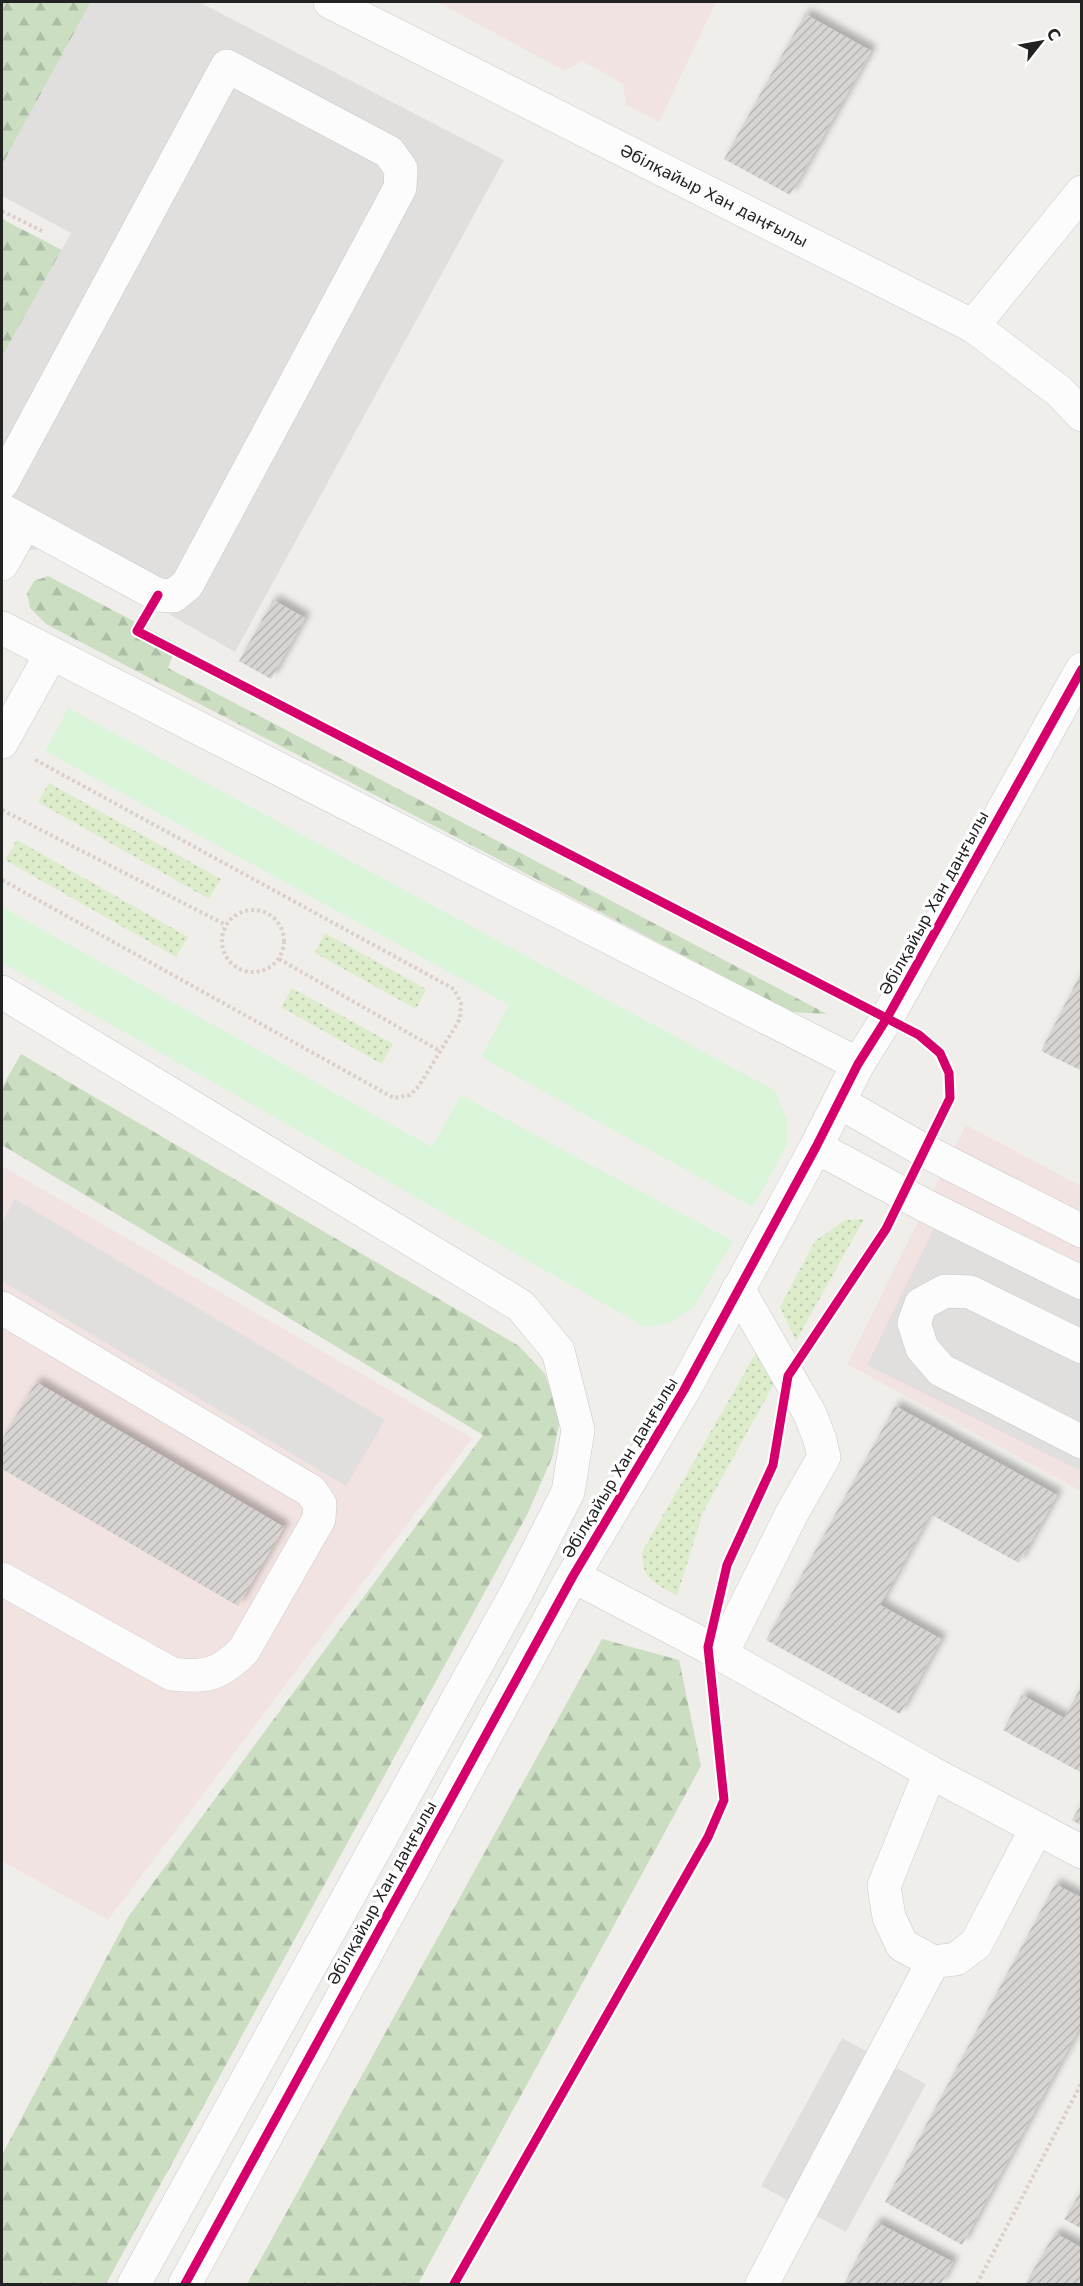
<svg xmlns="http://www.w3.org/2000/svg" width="1083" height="2286" viewBox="0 0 1083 2286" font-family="'DejaVu Sans',sans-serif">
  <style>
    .commercial { fill: #f1e3e1 }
    .grass { fill: url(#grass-dots) }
    .forest { fill: url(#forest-firs) }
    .park { fill: #daf5da }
    .parking { fill: #e0dfde }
    .building { fill: url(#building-hatch); filter: url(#shadow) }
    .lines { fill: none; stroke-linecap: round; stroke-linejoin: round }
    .minor-casing { stroke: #c9c8c7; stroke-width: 34 }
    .path { stroke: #dccecd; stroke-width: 4; stroke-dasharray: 3 3; stroke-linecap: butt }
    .minor { stroke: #fdfcfc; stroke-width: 33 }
    .cycleway-casing { stroke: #fff; stroke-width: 13 }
    .cycleway { stroke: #d6006c; stroke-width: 9 }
    .labels { text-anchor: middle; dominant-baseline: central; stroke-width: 6; stroke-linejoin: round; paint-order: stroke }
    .street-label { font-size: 16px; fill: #222; stroke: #fff }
  </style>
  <defs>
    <pattern id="grass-dots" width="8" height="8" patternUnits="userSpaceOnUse" patternTransform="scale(1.5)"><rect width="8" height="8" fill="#ddeccb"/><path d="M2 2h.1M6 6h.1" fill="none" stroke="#bdcaae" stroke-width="1.8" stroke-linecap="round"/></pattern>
    <pattern id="forest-firs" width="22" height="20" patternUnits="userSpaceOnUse" patternTransform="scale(1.5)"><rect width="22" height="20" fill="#cbdec1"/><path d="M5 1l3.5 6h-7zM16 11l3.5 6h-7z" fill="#aebea6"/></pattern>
    <pattern id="building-hatch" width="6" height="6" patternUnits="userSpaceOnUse" patternTransform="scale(1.5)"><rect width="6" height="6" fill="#d7d4d2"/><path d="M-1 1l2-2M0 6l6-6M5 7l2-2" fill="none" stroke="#b8b6b4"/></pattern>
    <filter id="shadow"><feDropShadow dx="5.5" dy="-5.5" stdDeviation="3" flood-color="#0004"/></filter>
  </defs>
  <rect width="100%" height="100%" fill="#f0eeeb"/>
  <g class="commercial">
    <path d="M437 2H716L659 122 626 105 623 84 582 61 565 71Z"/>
    <path d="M966 1125 1081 1186V1491L847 1364Z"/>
    <path d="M2 1166 472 1438 108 1920 2 1861Z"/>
  </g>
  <g class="grass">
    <path d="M49 783 221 879 209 899 38 802Z"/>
    <path d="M17 840 188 937 176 957 5 860Z"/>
    <path d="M325 933 426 989 416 1009 315 953Z"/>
    <path d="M292 988 393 1044 382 1064 281 1007Z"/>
    <path d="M864 1219 796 1341 780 1307 815 1241 845 1220Z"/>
    <path d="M757 1351 775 1382 703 1512 677 1596C655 1582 642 1581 642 1552Z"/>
  </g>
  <g class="forest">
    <path d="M2 2H91L2 165Z"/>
    <path d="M2 219 62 250 2 357Z"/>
    <path d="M48 576 177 644 168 668 827 1014 792 1012 46 624 30 608 27 593 34 581Z"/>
    <path d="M21 1054 519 1346 545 1374 560 1419 553 1455 528 1513 106 2284H2V2155L128 1917 483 1435 2 1145V1087Z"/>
    <path d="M602 1639 679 1660 701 1766 418 2284H247Z"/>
  </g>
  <g class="park">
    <path d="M68 708 774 1090 787 1119V1145L753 1207 481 1057 509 1005 45 751Z"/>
    <path d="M2 907 432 1147 461 1095 733 1241 694 1307 671 1323 645 1327 2 963Z"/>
  </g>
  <g class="parking">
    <path d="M91 2H199L504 160 235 652 172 616 134 577 56 547 31 550 20 555 2 545V357L71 233 2 196V165Z"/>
    <path d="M15 1199 385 1420 346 1486 2 1281V1222Z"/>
    <path d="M934 1228 1081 1301V1471L867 1365Z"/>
    <path d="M842 2038 926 2084 846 2232 761 2186Z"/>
  </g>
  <g class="building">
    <path d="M805 14 871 51 790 195 724 159Z"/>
    <path d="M273 600 305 618 271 679 239 661Z"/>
    <path d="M1082 971V1071L1041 1051Z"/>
    <path d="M36 1382 284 1527 238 1606 2 1469V1440Z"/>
    <path d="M895 1406 1057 1495 1019 1563 930 1514 880 1605 941 1639 900 1714 766 1640Z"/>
    <path d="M1082 1685V1773L1003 1730 1022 1695 1064 1718Z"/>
    <path d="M1082 1803V1826L1072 1820Z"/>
    <path d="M1055 1884 1082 1898V2023L962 2245 885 2202Z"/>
    <path d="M1082 2190V2229L1064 2219Z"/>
    <path d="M876 2222 953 2262 941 2284H844Z"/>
    <path d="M1055 2233 1082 2248V2284H1025Z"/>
  </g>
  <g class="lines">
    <defs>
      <g id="minor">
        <path id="s1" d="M330 2 973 326 1059 391 1082 415"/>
        <path d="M973 326 1082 192"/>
        <path d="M2 483 227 66 389 152 401 169 400 188 187 585 173 596 158 595 2 510"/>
        <path d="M2 564 25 523"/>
        <path d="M2 628 858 1064"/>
        <path d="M2 742 51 654"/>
        <path d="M2 992 521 1306 558 1351 578 1430 568 1492 518 1590 134 2284"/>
        <path d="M839 1102 923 1150 1082 1231"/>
        <path d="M816 1147 926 1206 1082 1283"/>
        <path d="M2 1308 311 1491 320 1504 319 1519 244 1650C220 1675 205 1678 172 1674L2 1579"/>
        <path d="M1082 1347 970 1292 945 1291 921 1304 914 1323 922 1348 941 1370 1082 1442"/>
        <path d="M573 1576 708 1647 930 1772 1082 1852"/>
        <path d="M721 1655 792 1513 824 1457 820 1440 810 1414 738 1289"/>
        <path d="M930 1772 884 1886 889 1917 902 1945 933 1962"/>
        <path d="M185 2284 573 1576 684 1390 816 1147 858 1064 887 1018 1082 669"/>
        <path d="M762 2284 933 1962 956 1959 976 1944 1036 1829"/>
      </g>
    </defs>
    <use href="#minor" class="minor-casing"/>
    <g class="path">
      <path d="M2 211 42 231"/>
      <path d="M2 810 226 925"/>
      <path d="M2 880 394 1098 410 1095 419 1086 460 1019 461 1003 454 989 34 759"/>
      <circle cx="253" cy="941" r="31"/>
      <path d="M279 959 440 1051"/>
      <path d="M977 2284 1082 2082"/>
    </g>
    <use href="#minor" class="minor"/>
    <defs>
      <g id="cycleway">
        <path d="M158 595 137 631 919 1035 940 1053 949 1073 950 1098 886 1229 788 1376 773 1465 727 1565 708 1647 724 1800 708 1837 454 2284"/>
        <path d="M185 2284 573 1576 684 1390 816 1147 858 1064 887 1018 1082 669"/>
      </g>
    </defs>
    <use href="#cycleway" class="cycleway-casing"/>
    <use href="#cycleway" class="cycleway"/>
  </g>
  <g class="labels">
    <g class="street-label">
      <text stroke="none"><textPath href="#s1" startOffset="430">Әбілқайыр Хан даңғылы</textPath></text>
      <text transform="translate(934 903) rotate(-61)">Әбілқайыр Хан даңғылы</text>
      <text transform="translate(620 1468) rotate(-59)">Әбілқайыр Хан даңғылы</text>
      <text transform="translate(382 1893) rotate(-61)">Әбілқайыр Хан даңғылы</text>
    </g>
  </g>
  <rect width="1083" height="2286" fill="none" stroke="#222222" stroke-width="6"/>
  <g transform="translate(1041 42) rotate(59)" stroke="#ffffff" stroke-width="4.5" paint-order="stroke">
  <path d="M0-4.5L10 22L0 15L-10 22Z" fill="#222222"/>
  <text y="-9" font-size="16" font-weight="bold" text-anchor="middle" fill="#222222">С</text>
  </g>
</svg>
